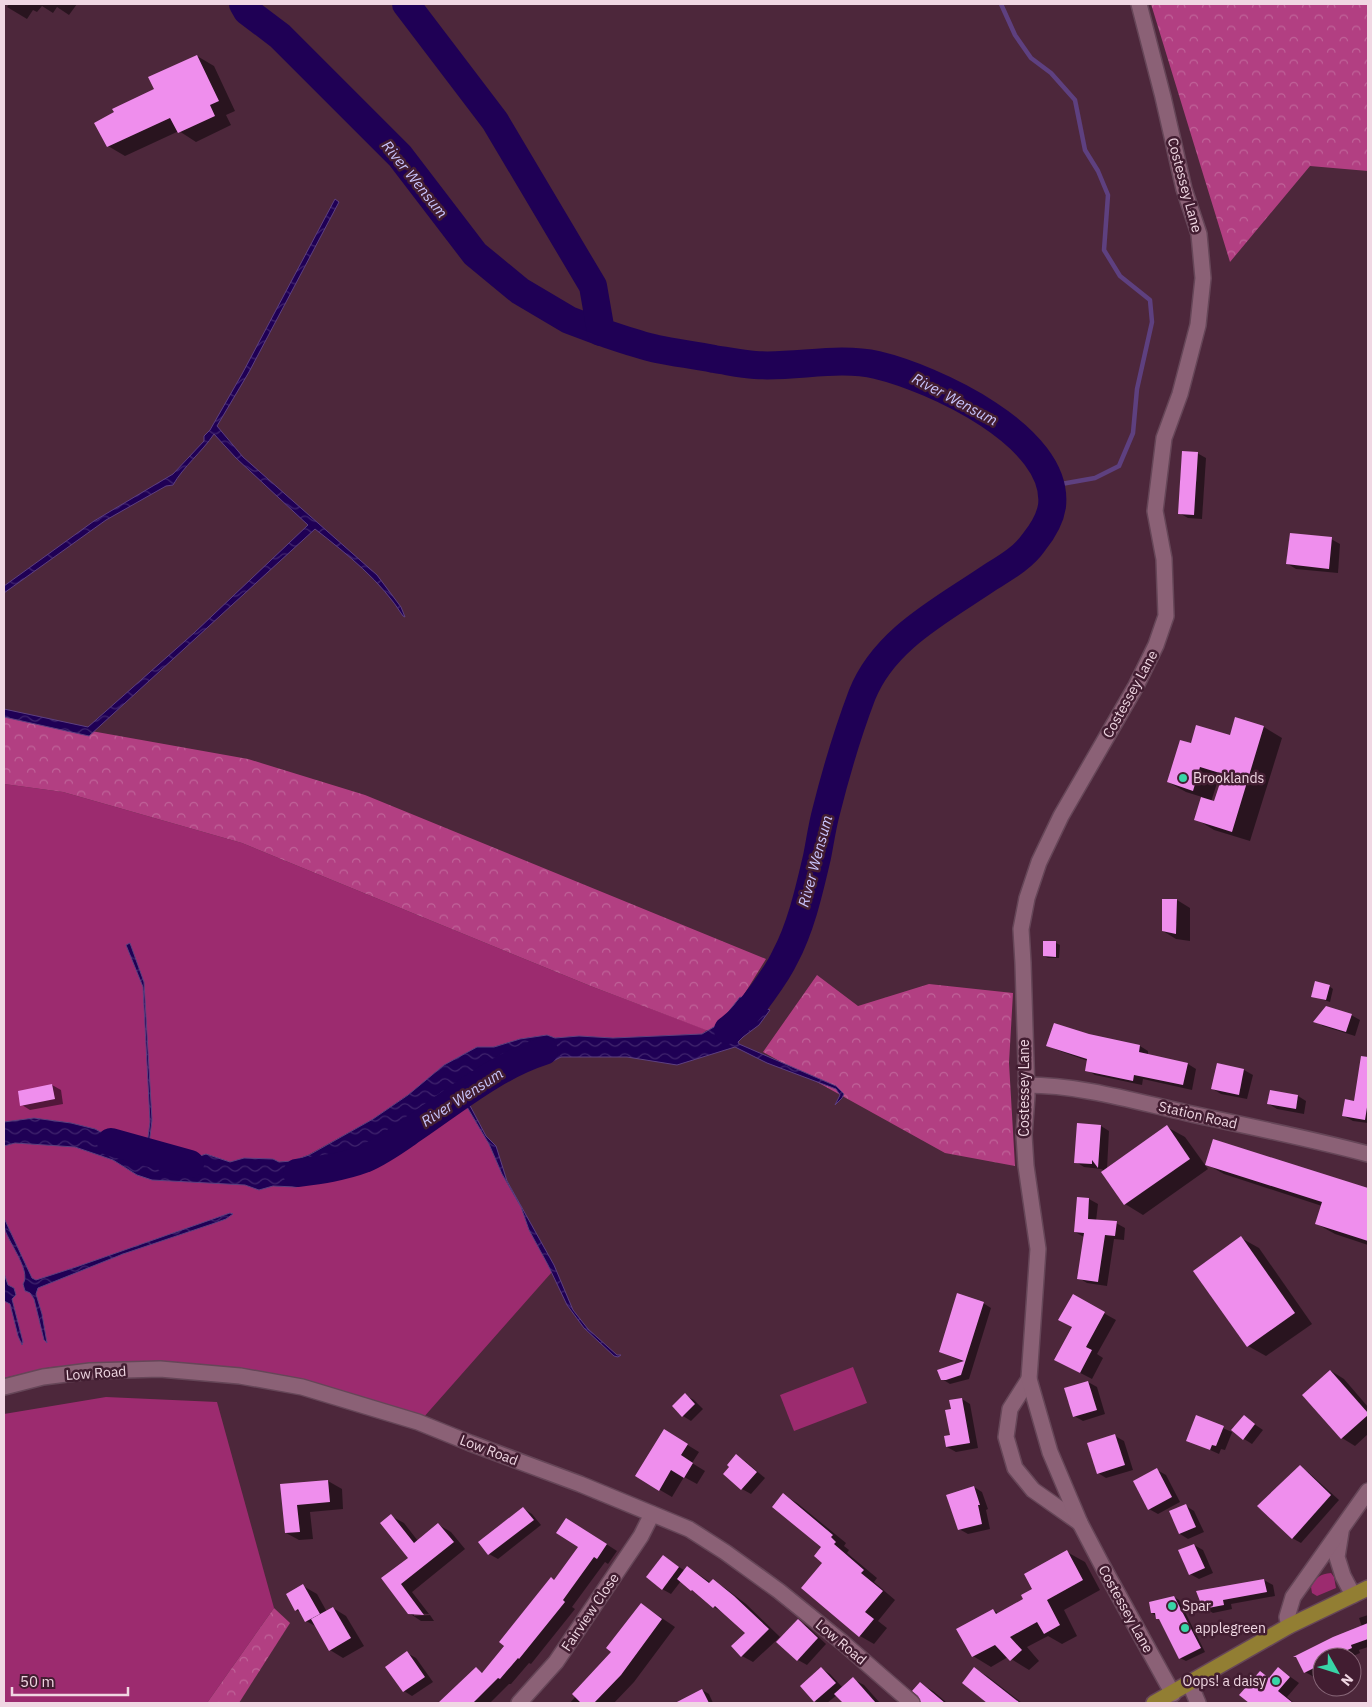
<svg xmlns="http://www.w3.org/2000/svg" width="1372" height="1707" viewBox="0 0 1372 1707" font-family="'IBM Plex Sans',sans-serif">
  <style>
    .grass { fill: #9c2b6f }
    .forest { fill: url(#forest-crowns) }
    .water { fill: url(#water-waves); stroke: #5e4080 }
    .shadow { fill: #0007; fill-rule: evenodd }
    .lines { fill: none; stroke-linecap: round; stroke-linejoin: round }
    .stream { stroke: #5e4080; stroke-width: 4.5 }
    .river { stroke: #1f0055; stroke-width: 28 }
    .building { fill: #ef8eed }
    .street-casing { stroke: #664658; stroke-width: 18 }
    .secondary-casing { stroke: #664658; stroke-width: 18 }
    .primary-casing { stroke: #664658; stroke-width: 18 }
    .street { stroke: #8b6176; stroke-width: 15 }
    .secondary { stroke: #8b6176; stroke-width: 15 }
    .primary { stroke: #927e33; stroke-width: 15 }
    .poi-dot { fill: #38d4a6; stroke: #421d31; stroke-width: 2 }
    .labels { text-anchor: middle; dominant-baseline: central; stroke-width: 5; stroke-linejoin: round; paint-order: stroke }
    .street-label { font-size: 14px; fill: #f0d7e3; stroke: #421d31 }
    .poi-label { font-size: 14px; fill: #f0d7e3; stroke: #421d31; text-anchor: start }
    .water-label { font-size: 15px; font-style: italic; fill: #c9c5fd; stroke: #421d31 }
  </style>
  <defs>
    <pattern id="forest-crowns" width="20" height="18" patternUnits="userSpaceOnUse" patternTransform="scale(1.25)"><rect width="20" height="18" fill="#b23f82"/><path d="M2 6a3 3 0 1 1 6 0M12 15a3 3 0 1 1 6 0" fill="none" stroke="#c06399"/></pattern>
    <pattern id="water-waves" width="16" height="10" patternUnits="userSpaceOnUse" patternTransform="scale(1.25)"><rect width="16" height="10" fill="#1f0055"/><path d="M0 5q4-4 8 0t8 0" fill="none" stroke="#40246d"/></pattern>
  </defs>
  <rect width="100%" height="100%" fill="#4d273b"/>
  <g class="grass">
    <path d="M4 784 63 792 242 843 593 987 707 1030 702 1034 613 1038 579 1036 555 1038 547 1035 520 1039 493 1047H477L373 1119 308 1155 292 1161 279 1162 273 1159H244L230 1162 206 1154 197 1157 190 1155 181 1157 159 1156 127 1146 95 1129 71 1123 34 1118 4 1122Z"/>
    <path d="M457 1090 489 1144 502 1174 521 1207 529 1230 552 1272 423 1418 288 1376 155 1363 51 1367 4 1378V1146L15 1143 75 1147 113 1160 137 1175 245 1185 259 1189 273 1186 296 1187 341 1165 368 1154 387 1138 395 1134 402 1124 408 1122 437 1100Z"/>
    <path d="M853 1367 867 1403 794 1431 780 1395Z"/>
    <path d="M106 1397 217 1402 274 1608 207 1703H4V1414Z"/>
    <path d="M1331 1573 1334 1577 1336 1588 1317 1596 1312 1593 1311 1587C1316 1577 1320 1574 1331 1573Z"/>
  </g>
  <g class="forest">
    <path d="M1151 4H1368V171L1310 166 1230 262Z"/>
    <path d="M4 710 52 724 248 759 365 795 766 959 719 1035 593 987 242 843 63 792 4 784Z"/>
    <path d="M817 975 858 1006 929 984 1013 993 1009 1063 1015 1166 945 1153 763 1052Z"/>
    <path d="M274 1608 290 1623 239 1703H207Z"/>
  </g>
  <g class="water">
    <path d="M335 199 339 202 249 372 217 426 243 457 377 575 401 607 405 617 403 616C381 581 347 554 315 529L89 736 4 717V709L88 727 194 633 308 525 236 458 214 434C202 452 183 467 173 485L166 486 106 520 4 593V586L94 521 173 474 204 441V436L210 430 242 374Z"/>
    <path d="M130 943 144 982 152 1120 148 1153 159 1156 181 1157 190 1155 197 1157 206 1154 230 1162 244 1158 273 1159 279 1162 292 1161 309 1155 373 1119 408 1095 444 1065 477 1047H494L520 1039 547 1035 555 1038 579 1036 613 1038 702 1034 719 1024 740 997 770 1010 759 1025 743 1037 738 1042 739 1044 836 1086 844 1094 842 1098 835 1105 840 1095 836 1089 767 1063 735 1047 677 1065 627 1057H561L553 1061 545 1059C536 1061 527 1063 518 1065 501 1068 463 1071 460 1092L467 1100 486 1136 496 1146 507 1181 554 1265 573 1310 588 1329 617 1355H621L618 1357 614 1356 584 1328 567 1305 548 1265 529 1230 521 1207 502 1174 489 1144 457 1090 437 1100 408 1122 402 1124 395 1134 387 1138 368 1154 341 1165 325 1175 296 1187 273 1186 259 1190 245 1185 152 1180 137 1175 113 1160 75 1147 15 1143 4 1146V1122L34 1118 71 1123 95 1129 127 1146 146 1152 150 1122 143 987 126 945Z"/>
    <path d="M230 1213 233 1214 226 1219 212 1224 123 1254 38 1288 36 1294 42 1314 47 1343 44 1340 34 1299 30 1293 25 1291 23 1284C32 1270 6 1240 4 1226 3 1223 4 1220 4 1218L32 1278 36 1280 76 1267Z"/>
    <path d="M4 1273 8 1285 14 1288 16 1295 12 1299 23 1342 22 1345 18 1336 10 1304 4 1301Z"/>
  </g>
  <g class="shadow">
    <path d="M9 4H77L69 15 57 7 53 13 42 6 37 12 33 10 27 19 7 7Z"/>
    <path d="M197 56 214 66 235 111 226 115 231 125 196 142 179 131 125 156 108 146Z"/>
    <path d="M1197 453 1206 458 1202 519 1188 518 1179 513Z"/>
    <path d="M1331 539 1340 544 1338 573 1296 569 1288 564Z"/>
    <path d="M1236 719 1264 727 1282 738 1250 841 1214 830 1196 819 1202 797 1186 792 1168 782 1191 745 1231 737ZM1219 777 1223 778 1215 803 1211 802Z"/>
    <path d="M1177 900 1190 908V941L1176 939 1163 931Z"/>
    <path d="M1056 943 1060 945 1059 958H1048L1044 956Z"/>
    <path d="M1329 986 1333 989 1330 1002 1312 996Z"/>
    <path d="M1351 1015 1360 1020 1355 1036 1323 1026 1315 1021Z"/>
    <path d="M1089 1036 1140 1046 1148 1051V1055L1188 1064 1196 1069 1192 1090 1143 1079 1142 1085 1095 1075 1087 1070 1088 1061 1057 1050 1048 1045Z"/>
    <path d="M1218 1064 1244 1070 1253 1075 1247 1099 1221 1094 1213 1089Z"/>
    <path d="M1359 1079 1368 1080V1123L1353 1121 1344 1116 1355 1102Z"/>
    <path d="M52 1085 61 1090 63 1104 30 1110 22 1105Z"/>
    <path d="M1298 1096 1306 1101 1304 1114 1277 1109 1269 1104Z"/>
    <path d="M1101 1126 1109 1131 1107 1169 1167 1127 1185 1137 1208 1169 1143 1215 1125 1204 1102 1172 1105 1171 1101 1169 1084 1167 1076 1162Z"/>
    <path d="M1214 1140 1368 1190V1245L1335 1234 1317 1224 1322 1206 1224 1174 1206 1164Z"/>
    <path d="M1089 1199 1098 1204 1096 1221 1116 1223 1125 1228 1124 1240 1114 1239 1107 1286 1087 1283 1079 1278 1084 1237 1075 1232Z"/>
    <path d="M1241 1238 1259 1248 1312 1324 1266 1356 1248 1346Z"/>
    <path d="M1073 1296 1116 1320 1097 1354 1103 1358 1092 1379 1067 1366 1073 1327Z"/>
    <path d="M983 1303 991 1308 969 1379 950 1384 942 1379 964 1362 940 1352Z"/>
    <path d="M1331 1371 1344 1379 1368 1407V1434L1355 1446 1342 1438Z"/>
    <path d="M1088 1382 1097 1387 1105 1414 1083 1421 1074 1416Z"/>
    <path d="M685 1395 694 1400 703 1409 691 1421 683 1416Z"/>
    <path d="M962 1399 970 1404 978 1448 956 1452 947 1447 951 1436 952 1410Z"/>
    <path d="M1197 1417 1232 1432 1233 1430 1225 1450 1221 1449 1219 1454 1188 1440Z"/>
    <path d="M1244 1417 1263 1430 1252 1444 1244 1439Z"/>
    <path d="M1115 1436 1124 1441 1133 1470 1106 1478 1098 1473Z"/>
    <path d="M676 1438 699 1452 692 1463 705 1471 697 1484 684 1477 672 1497 636 1476Z"/>
    <path d="M737 1456 745 1461 765 1478 751 1494 742 1489 724 1474Z"/>
    <path d="M1300 1467 1308 1472 1339 1500 1301 1543 1292 1538Z"/>
    <path d="M1157 1470 1166 1475 1180 1502 1158 1514 1149 1509Z"/>
    <path d="M328 1481 342 1489 343 1509 310 1512 313 1539 299 1540 286 1533 282 1485Z"/>
    <path d="M974 1487 982 1492 988 1509 986 1510 990 1529 968 1534 959 1529Z"/>
    <path d="M784 1495 797 1503 846 1543 844 1546 849 1550 847 1553 877 1578 874 1582 895 1600 878 1621 887 1628 874 1644 860 1636 802 1588 824 1563 823 1547Z"/>
    <path d="M1186 1506 1194 1511 1204 1532 1188 1539 1180 1534Z"/>
    <path d="M524 1509 532 1514 541 1525 498 1559 489 1554Z"/>
    <path d="M391 1516 404 1523 418 1541 439 1525 451 1532 465 1549 412 1592 429 1614 414 1613V1616L430 1615 434 1621H421L409 1613 382 1578 410 1558Z"/>
    <path d="M577 1525 617 1551 608 1564 605 1562 572 1607 575 1609 531 1664 529 1663 511 1684H509L490 1703H439L476 1668 483 1673 580 1546Z"/>
    <path d="M1194 1545 1203 1550 1213 1573 1199 1579 1190 1574Z"/>
    <path d="M1067 1552 1085 1562 1100 1590 1064 1610 1077 1636 1062 1644 1048 1636 1027 1647 1039 1661 1029 1670 1008 1657 991 1667 973 1656 993 1610 999 1614 1025 1599Z"/>
    <path d="M663 1556 685 1571 688 1567 711 1583 713 1581 725 1588 746 1604 780 1637 753 1662 742 1656 747 1633 724 1613 714 1607 681 1581 671 1594 662 1589Z"/>
    <path d="M1264 1580 1273 1585 1275 1596 1231 1604 1232 1609 1213 1613 1204 1608Z"/>
    <path d="M303 1586 317 1594 327 1612 333 1608 346 1616 364 1646 343 1658 330 1650 317 1627 306 1621 302 1613 296 1610Z"/>
    <path d="M1174 1597 1179 1600 1205 1652 1186 1661 1180 1658 1162 1621 1152 1613Z"/>
    <path d="M641 1604 675 1627 634 1682 614 1703H570L613 1652Z"/>
    <path d="M1368 1615V1647L1359 1650 1360 1653 1351 1657H1322V1673L1314 1677 1305 1672 1297 1656 1362 1627 1359 1618Z"/>
    <path d="M798 1621 807 1626 826 1644 807 1665 798 1660 778 1642Z"/>
    <path d="M407 1653 416 1658 433 1682 412 1696 404 1691Z"/>
    <path d="M1278 1668 1299 1683 1287 1697 1294 1703H1251L1241 1695 1260 1672 1270 1678Z"/>
    <path d="M822 1669 830 1674 843 1688 853 1679 864 1685 880 1703H844L837 1695 827 1703H819L815 1701 802 1686Z"/>
    <path d="M975 1669 987 1676 1022 1703H989L964 1683Z"/>
    <path d="M920 1684 933 1691 947 1703H926L922 1700Z"/>
    <path d="M702 1690 709 1694 713 1703H693L690 1697Z"/>
  </g>
  <g class="lines">
    <path class="stream" d="M1001 4 1015 35 1031 58 1051 73 1075 100 1085 150 1098 171 1108 195 1104 250 1120 276 1150 300 1152 322 1137 389 1133 433 1119 466 1095 478 1050 486"/>
    <g class="river">
      <path d="M243 4 247 11 280 36 400 156 475 254 520 291 569 320 601 332"/>
      <path d="M406 4 495 121 593 286 601 332C619 338 638 345 657 349 676 353 695 355 714 359 728 361 741 364 755 365 795 368 837 356 877 365 932 378 1060 436 1052 506 1050 519 1042 532 1034 542 1023 558 1005 568 989 578 942 610 884 639 862 695 848 732 836 772 826 812 822 827 820 842 817 857 809 891 801 927 785 957 779 970 771 981 763 992 753 1006 742 1020 728 1030"/>
      <path d="M111 1142 190 1164"/>
      <path d="M297 1173C320 1170 343 1167 364 1159 383 1151 400 1138 416 1127 457 1099 497 1066 544 1051"/>
    </g>
  </g>
  <g class="building">
    <path d="M197 55 219 101 210 105 215 116 178 133 170 118 107 147 94 123 114 112 112 109 154 89 148 77Z"/>
    <path d="M1182 451 1198 452 1194 515 1178 514Z"/>
    <path d="M1290 533 1332 537 1329 569 1286 564Z"/>
    <path d="M1235 717 1264 726 1232 832 1194 820 1201 797 1214 801 1223 774 1200 767 1193 791 1167 782 1180 740 1191 743 1196 725 1230 735Z"/>
    <path d="M1162 899H1177L1176 934 1162 931Z"/>
    <path d="M1043 941H1056V957L1043 956Z"/>
    <path d="M1315 981 1330 985 1326 1000 1311 997Z"/>
    <path d="M1326 1006 1352 1014 1346 1032 1313 1022Z"/>
    <path d="M1054 1023 1089 1034 1140 1045 1139 1052 1188 1063 1183 1085 1134 1075 1133 1081 1085 1071 1087 1059 1046 1046Z"/>
    <path d="M1361 1056 1368 1057V1101L1365 1120 1342 1116 1345 1099 1354 1101Z"/>
    <path d="M1217 1063 1244 1069 1239 1095 1211 1089Z"/>
    <path d="M52 1084 55 1099 20 1106 18 1091Z"/>
    <path d="M1270 1090 1298 1095 1296 1109 1267 1104Z"/>
    <path d="M1077 1123 1101 1125 1098 1168 1092 1160V1164L1074 1163Z"/>
    <path d="M1167 1125 1190 1159 1124 1205 1101 1172Z"/>
    <path d="M1213 1139 1368 1188V1241L1315 1224 1322 1202 1205 1165Z"/>
    <path d="M1077 1197 1089 1198 1088 1219 1117 1221 1115 1236 1105 1235 1098 1282 1077 1279 1084 1233 1074 1232Z"/>
    <path d="M1241 1236 1295 1313 1247 1347 1193 1271Z"/>
    <path d="M957 1293 984 1302 961 1375 946 1380H941L937 1370 964 1361 939 1352Z"/>
    <path d="M1073 1294 1105 1312 1086 1347 1092 1350 1080 1373 1054 1360 1072 1327 1058 1320Z"/>
    <path d="M1330 1370 1368 1413V1415L1341 1439 1302 1395Z"/>
    <path d="M1088 1381 1097 1410 1073 1417 1064 1388Z"/>
    <path d="M685 1393 695 1404 682 1417 672 1406Z"/>
    <path d="M962 1398 970 1443 946 1447 944 1436 950 1435 945 1410 951 1409 949 1400Z"/>
    <path d="M1196 1415 1224 1426 1216 1446 1212 1445 1210 1450 1186 1441Z"/>
    <path d="M1244 1415 1255 1424 1243 1440 1231 1430Z"/>
    <path d="M664 1429 688 1444 681 1455 693 1463 684 1478 671 1470 659 1491 635 1476Z"/>
    <path d="M1115 1434 1125 1465 1097 1474 1087 1443Z"/>
    <path d="M736 1454 757 1472 741 1490 723 1474 729 1467 727 1465Z"/>
    <path d="M1300 1465 1331 1495 1292 1539 1257 1506Z"/>
    <path d="M1157 1468 1172 1497 1148 1510 1133 1481Z"/>
    <path d="M328 1480 330 1502 297 1505 300 1532 285 1533 280 1484Z"/>
    <path d="M974 1486 980 1505H978L982 1524 958 1530 946 1495Z"/>
    <path d="M783 1493 833 1535 831 1537 836 1542 834 1544 864 1570 861 1573 883 1591 865 1612 874 1619 859 1637 801 1588 822 1563 814 1556 821 1547 772 1507Z"/>
    <path d="M1186 1504 1196 1527 1179 1534 1169 1511Z"/>
    <path d="M523 1507 534 1520 488 1555 478 1542Z"/>
    <path d="M391 1514 414 1543 438 1523 454 1542 401 1584 424 1615 408 1614 381 1578 408 1558 380 1523Z"/>
    <path d="M566 1518 607 1544 597 1559 594 1557 563 1600 565 1602 519 1659 518 1658 500 1679 498 1678 473 1703H438L476 1667 482 1673 504 1646 499 1642 551 1577 554 1580 578 1547 556 1533Z"/>
    <path d="M1194 1544 1205 1568 1189 1575 1178 1550Z"/>
    <path d="M1067 1550 1083 1580 1047 1600 1060 1625 1044 1634 1037 1622 1010 1637 1022 1650 1010 1661 995 1645 972 1657 956 1629 993 1609 996 1614 1023 1599 1021 1595 1032 1589 1024 1574Z"/>
    <path d="M663 1555 679 1567 662 1590 646 1577Z"/>
    <path d="M687 1566 709 1583 713 1579 734 1596 769 1629 741 1657 731 1646 745 1633 715 1606 713 1608 692 1590 691 1591 677 1579Z"/>
    <path d="M1264 1579 1267 1592 1223 1600 1224 1605 1203 1609 1196 1591Z"/>
    <path d="M303 1584 320 1614 305 1622 298 1609 295 1611 286 1594Z"/>
    <path d="M1174 1596 1201 1648 1179 1659 1159 1619H1156L1155 1613H1151L1149 1602Z"/>
    <path d="M641 1603 662 1619 621 1675 594 1703H581L572 1694 611 1652 606 1648Z"/>
    <path d="M333 1607 351 1638 329 1651 311 1619Z"/>
    <path d="M798 1619 818 1638 797 1661 776 1642Z"/>
    <path d="M1368 1623V1639L1351 1645 1352 1648 1331 1657H1322V1664L1304 1673 1296 1657H1293L1333 1637Z"/>
    <path d="M407 1651 425 1677 403 1692 385 1667Z"/>
    <path d="M821 1667 836 1683 814 1702 800 1686Z"/>
    <path d="M974 1667 1020 1703H987L962 1683Z"/>
    <path d="M1278 1667 1290 1677 1278 1691 1293 1703H1249L1239 1695 1260 1671 1269 1678Z"/>
    <path d="M853 1677 876 1703H843L834 1694Z"/>
    <path d="M920 1682 945 1703H921L918 1696 912 1691Z"/>
    <path d="M702 1689 709 1703H675Z"/>
  </g>
  <g class="lines">
    <defs>
      <g id="street">
        <path d="M1026 1085C1080 1085 1134 1101 1187 1113 1247 1126 1308 1138 1368 1154"/>
        <path d="M1029 1379 1010 1409 1006 1437 1015 1468 1033 1490 1080 1523"/>
        <path d="M519 1703 556 1662 641 1536 652 1514"/>
      </g>
      <g id="secondary">
        <path d="M1139 4 1163 97 1184 189 1199 234 1203 278 1198 325 1180 394 1164 438 1155 511 1164 559 1166 616 1156 645 1136 686 1061 816 1039 862 1027 898 1021 929 1023 963 1027 1096 1024 1135 1026 1166 1038 1249 1029 1379 1050 1452 1080 1523 1103 1567 1173 1694"/>
        <path d="M4 1387 43 1377 90 1371 160 1369 240 1376 302 1387 418 1422 470 1443 580 1484 689 1529 725 1552 779 1591 842 1642 912 1703"/>
        <path d="M1341 1532 1337 1557 1343 1576 1353 1595"/>
        <path d="M1289 1626 1287 1617 1293 1597 1368 1491"/>
        <path d="M1190 1684 1198 1703"/>
      </g>
      <path id="primary" d="M1154 1703 1289 1626 1368 1588"/>
    </defs>
    <use href="#street" class="street-casing"/>
    <use href="#secondary" class="secondary-casing"/>
    <use href="#primary" class="primary-casing"/>
    <use href="#street" class="street"/>
    <use href="#secondary" class="secondary"/>
    <use href="#primary" class="primary"/>
  </g>
  <g class="poi-dot">
    <circle cx="1183" cy="778" r="5"/>
    <circle cx="1172" cy="1606" r="5"/>
    <circle cx="1185" cy="1628" r="5"/>
    <circle cx="1276" cy="1681" r="5"/>
  </g>
  <g class="labels">
    <g class="street-label">
      <text transform="translate(1185 185) rotate(75)">Costessey Lane</text>
      <text transform="translate(1130 694) rotate(-61)">Costessey Lane</text>
      <text transform="translate(1024 1088) rotate(-90)">Costessey Lane</text>
      <text transform="translate(1198 1115) rotate(13)">Station Road</text>
      <text transform="translate(96 1373) rotate(-4)">Low Road</text>
      <text transform="translate(489 1450) rotate(21)">Low Road</text>
      <text transform="translate(1126 1609) rotate(61)">Costessey Lane</text>
      <text transform="translate(590 1612) rotate(-56)">Fairview Close</text>
      <text transform="translate(841 1642) rotate(40)">Low Road</text>
    </g>
    <g class="poi-label">
      <text x="1193" y="778">Brooklands</text>
      <text x="1182" y="1606">Spar</text>
      <text x="1195" y="1628">applegreen</text>
      <text x="1266" y="1681" text-anchor="end">Oops! a daisy</text>
    </g>
    <g class="water-label">
      <text transform="translate(415 179) rotate(51)">River Wensum</text>
      <text transform="translate(955 399) rotate(28)">River Wensum</text>
      <text transform="translate(815 861) rotate(-75)">River Wensum</text>
      <text transform="translate(462 1097) rotate(-33)">River Wensum</text>
    </g>
  </g>
  <rect width="1372" height="1707" fill="none" stroke="#f0d7e3" stroke-width="10"/>
  <g transform="translate(1337 1672) rotate(129)"><circle r="24" fill="#421d31" stroke="#886778"/>
  <path d="M0-4L9 19L0 12L-9 19Z" fill="#38d4a6"/>
  <text y="-8" font-size="14" font-weight="bold" text-anchor="middle" fill="#f0d7e3">N</text>
  </g>
  <path d="M12 1687v8h116v-8" fill="none" stroke="#f0d7e3" stroke-width="2.5"/>
  <text x="20" y="1687" font-size="15" fill="#f0d7e3" stroke="#421d31" stroke-width="4" paint-order="stroke">50 m</text>
</svg>
